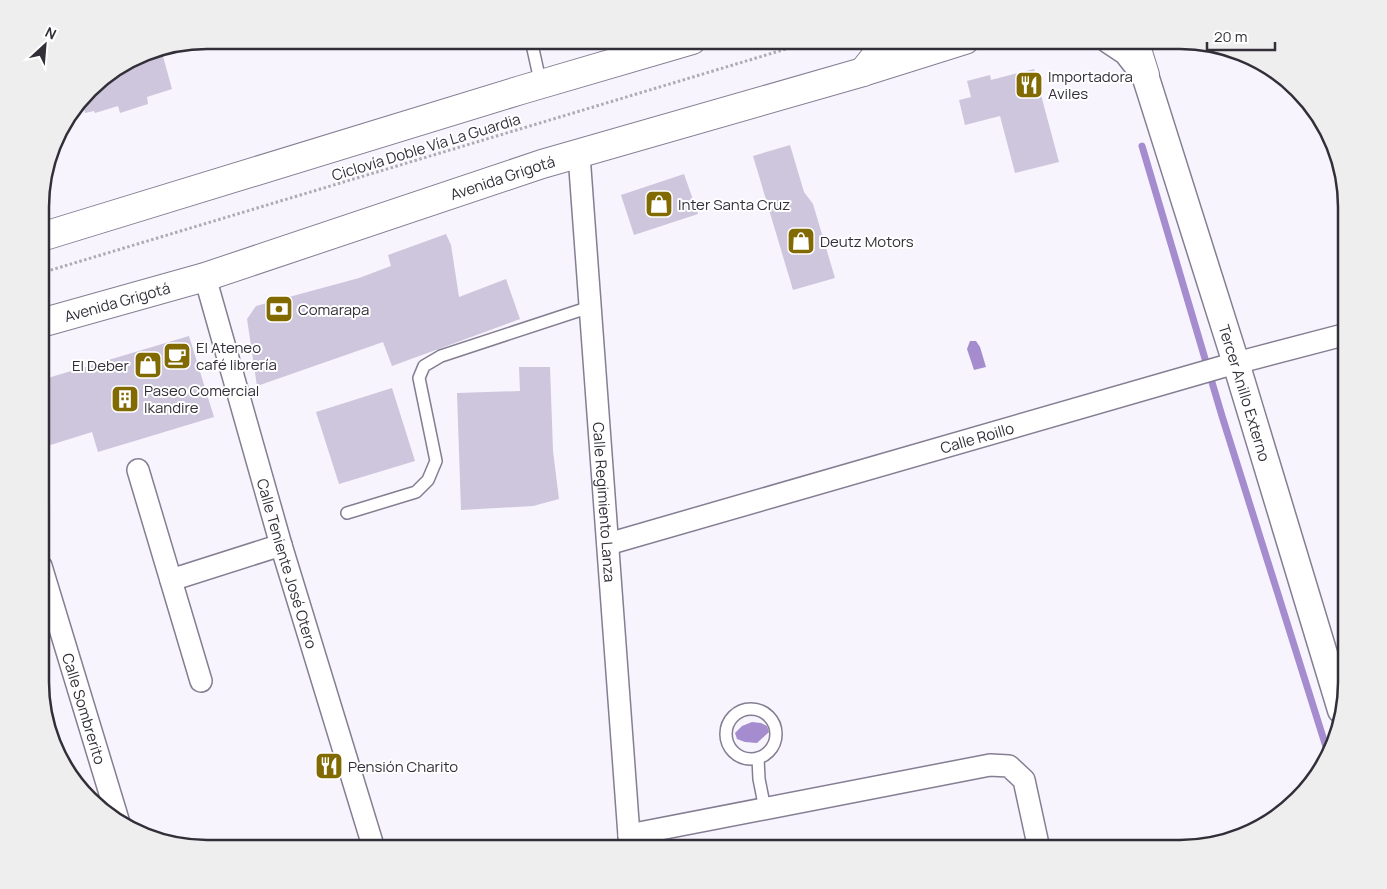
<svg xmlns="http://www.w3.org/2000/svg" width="1387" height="889" viewBox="0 0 1387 889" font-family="Manrope,sans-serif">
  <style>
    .water { fill: #a48cce }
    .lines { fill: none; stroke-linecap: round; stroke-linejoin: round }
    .stream { stroke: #a48cce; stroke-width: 7 }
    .building { fill: #cdc6dc }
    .service-casing { stroke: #857e93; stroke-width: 14 }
    .minor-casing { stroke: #857e93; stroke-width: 24 }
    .tertiary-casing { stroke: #857e93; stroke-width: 29 }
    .primary-casing { stroke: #857e93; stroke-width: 30 }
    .path { stroke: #aeabb4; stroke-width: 3; stroke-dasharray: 2.5 2.5; stroke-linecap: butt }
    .service { stroke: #fff; stroke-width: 11 }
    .minor { stroke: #fff; stroke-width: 21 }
    .tertiary { stroke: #fff; stroke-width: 26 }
    .primary { stroke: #fff; stroke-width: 28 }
    .labels { text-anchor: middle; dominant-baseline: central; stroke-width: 4; stroke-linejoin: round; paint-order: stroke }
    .poi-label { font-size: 15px; fill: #322f38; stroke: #fff; text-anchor: start }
    .street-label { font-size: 15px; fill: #322f38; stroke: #fff }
    .rim { fill: none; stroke: #322f38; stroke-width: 2.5 }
  </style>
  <rect width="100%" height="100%" fill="#f7f4fd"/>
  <g class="water">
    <path d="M970 341H976L980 347 986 367 974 370 967 349Z"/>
    <path d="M752 722 761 723 767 726 769 732 757 743 745 742 737 739 735 733 742 726Z"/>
  </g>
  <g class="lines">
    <path class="stream" d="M1142 146 1222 416 1327 750"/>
  </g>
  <g class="building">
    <path d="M161 49 172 89 147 97 148 104 120 113 118 106 95 113 94 111 85 113 82 100 97 82 143 53Z"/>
    <path d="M1034 69 1059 162 1015 173 1000 116 965 125 959 100 971 97 967 81 990 75 991 80Z"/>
    <path d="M790 145 804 192 813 204 835 278 793 290 753 156Z"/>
    <path d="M684 174 698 214 634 235 621 195Z"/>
    <path d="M446 234 451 245 459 297 506 279 520 319 392 366 383 342 257 386 247 319 256 306 359 278 391 266 388 255Z"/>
    <path d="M189 336 214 417 98 452 92 432 44 447 41 437V380Z"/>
    <path d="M519 367H550L553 451 559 499 533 506 461 510 457 393 520 391Z"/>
    <path d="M392 388 415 461 339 484 316 412Z"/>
    <path d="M762 839 763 849H706V847Z"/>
  </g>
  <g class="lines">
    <defs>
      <g id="service">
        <path d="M531 40 541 85"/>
        <path d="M347 513 416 492 428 480 436 461 419 378 424 366 441 356 590 307"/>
        <circle cx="751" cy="734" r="25"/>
        <path d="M758 758 759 779 765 809"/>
      </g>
      <g id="minor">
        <path id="s1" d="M579 155 630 849"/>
        <path id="s2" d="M205 277 281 545 374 849"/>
        <path d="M138 470 201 681"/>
        <path id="s3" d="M608 544 1225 366 1347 334"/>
        <path id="s4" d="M41 566 119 823"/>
        <path d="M171 580 281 545"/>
        <path d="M629 835 990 765 1009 766 1024 780 1039 849"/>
      </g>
      <g id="tertiary">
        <path id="s5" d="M1109 40 1127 52 1145 75 1236 363 1341 710"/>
      </g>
      <g id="primary">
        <path d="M1134 40 1145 75"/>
        <path d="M863 72 882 48 892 40"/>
        <path d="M41 237 521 90 692 40"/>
        <path id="s6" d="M41 323 205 277 542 164 863 72 965 40"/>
      </g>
    </defs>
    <use href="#service" class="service-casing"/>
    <use href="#minor" class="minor-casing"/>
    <use href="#tertiary" class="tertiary-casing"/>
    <use href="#primary" class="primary-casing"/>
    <path class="path" d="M41 273 816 40"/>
    <use href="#service" class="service"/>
    <use href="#minor" class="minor"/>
    <use href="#tertiary" class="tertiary"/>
    <use href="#primary" class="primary"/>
  </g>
  <defs>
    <symbol id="restaurant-square" viewBox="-11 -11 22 22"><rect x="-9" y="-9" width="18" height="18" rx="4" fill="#826a03" stroke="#fff"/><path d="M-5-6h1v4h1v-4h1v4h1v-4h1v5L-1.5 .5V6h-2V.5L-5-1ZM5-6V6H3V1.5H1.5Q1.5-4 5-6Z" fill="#fff"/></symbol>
    <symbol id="shop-square" viewBox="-11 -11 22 22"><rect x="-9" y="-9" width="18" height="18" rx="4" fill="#826a03" stroke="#fff"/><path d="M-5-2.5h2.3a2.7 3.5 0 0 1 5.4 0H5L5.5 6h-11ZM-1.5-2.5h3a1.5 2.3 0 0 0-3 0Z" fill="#fff"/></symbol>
    <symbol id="bank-square" viewBox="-11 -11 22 22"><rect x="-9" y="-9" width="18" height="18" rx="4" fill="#826a03" stroke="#fff"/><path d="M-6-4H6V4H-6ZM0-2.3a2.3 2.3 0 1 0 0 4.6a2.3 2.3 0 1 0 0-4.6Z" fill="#fff"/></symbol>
    <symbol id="cafe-square" viewBox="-11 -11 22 22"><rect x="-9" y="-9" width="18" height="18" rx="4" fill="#826a03" stroke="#fff"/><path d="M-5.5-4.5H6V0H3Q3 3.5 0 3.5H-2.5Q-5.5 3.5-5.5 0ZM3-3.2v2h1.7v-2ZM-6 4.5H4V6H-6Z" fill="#fff"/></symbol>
    <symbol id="building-square" viewBox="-11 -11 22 22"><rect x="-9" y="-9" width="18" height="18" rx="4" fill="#826a03" stroke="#fff"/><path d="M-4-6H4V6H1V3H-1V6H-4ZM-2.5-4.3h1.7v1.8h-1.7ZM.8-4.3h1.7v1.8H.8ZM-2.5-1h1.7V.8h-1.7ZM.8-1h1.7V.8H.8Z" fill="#fff"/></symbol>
  </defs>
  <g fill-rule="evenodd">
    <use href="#restaurant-square" x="1013" y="69" width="32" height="32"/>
    <use href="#shop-square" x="643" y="188" width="32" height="32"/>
    <use href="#shop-square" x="785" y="225" width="32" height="32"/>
    <use href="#bank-square" x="263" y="293" width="32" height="32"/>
    <use href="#cafe-square" x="161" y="340" width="32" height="32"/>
    <use href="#shop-square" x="132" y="349" width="32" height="32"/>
    <use href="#building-square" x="109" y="383" width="32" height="32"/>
    <use href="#restaurant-square" x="313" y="750" width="32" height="32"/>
  </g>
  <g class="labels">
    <g class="poi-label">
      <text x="1048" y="76">Importadora<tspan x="1048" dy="17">Aviles</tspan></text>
      <text x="678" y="204">Inter Santa Cruz</text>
      <text x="820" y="241">Deutz Motors</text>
      <text x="298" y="309">Comarapa</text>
      <text x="196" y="347">El Ateneo<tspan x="196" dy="17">café librería</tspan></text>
      <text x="129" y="365" text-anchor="end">El Deber</text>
      <text x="144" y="390">Paseo Comercial<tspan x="144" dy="17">Ikandire</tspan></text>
      <text x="348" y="766">Pensión Charito</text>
    </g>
    <g class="street-label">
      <text transform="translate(426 147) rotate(-17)">Ciclovía Doble Vía La Guardia</text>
      <text stroke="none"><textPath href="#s6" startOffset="484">Avenida Grigotá</textPath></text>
      <text stroke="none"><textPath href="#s6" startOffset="79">Avenida Grigotá</textPath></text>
      <text stroke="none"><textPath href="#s5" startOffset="384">Tercer Anillo Externo</textPath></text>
      <text stroke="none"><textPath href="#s3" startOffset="384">Calle Roillo</textPath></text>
      <text stroke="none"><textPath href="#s1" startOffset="348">Calle Regimiento Lanza</textPath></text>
      <text stroke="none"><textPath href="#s2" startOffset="298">Calle Teniente José Otero</textPath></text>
      <text stroke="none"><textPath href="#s4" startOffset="149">Calle Sombrerito</textPath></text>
    </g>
  </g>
  <path d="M0 0H1387V889H0ZM207 49H1180A158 158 0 0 1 1338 207V682A158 158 0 0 1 1180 840H207A158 158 0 0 1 49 682V207A158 158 0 0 1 207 49Z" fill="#efeeef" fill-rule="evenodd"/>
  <path class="rim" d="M207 49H1180A158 158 0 0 1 1338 207V682A158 158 0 0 1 1180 840H207A158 158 0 0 1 49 682V207A158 158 0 0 1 207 49Z"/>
  <g transform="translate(45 45) rotate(26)" stroke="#ffffff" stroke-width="4" paint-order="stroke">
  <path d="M0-4L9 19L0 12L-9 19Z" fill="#322f38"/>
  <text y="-8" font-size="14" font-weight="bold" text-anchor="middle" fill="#322f38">N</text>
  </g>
  <path d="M1207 42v8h68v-8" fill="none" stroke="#322f38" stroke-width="2.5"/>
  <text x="1214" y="42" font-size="15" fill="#322f38" stroke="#ffffff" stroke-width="4" paint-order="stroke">20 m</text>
</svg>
